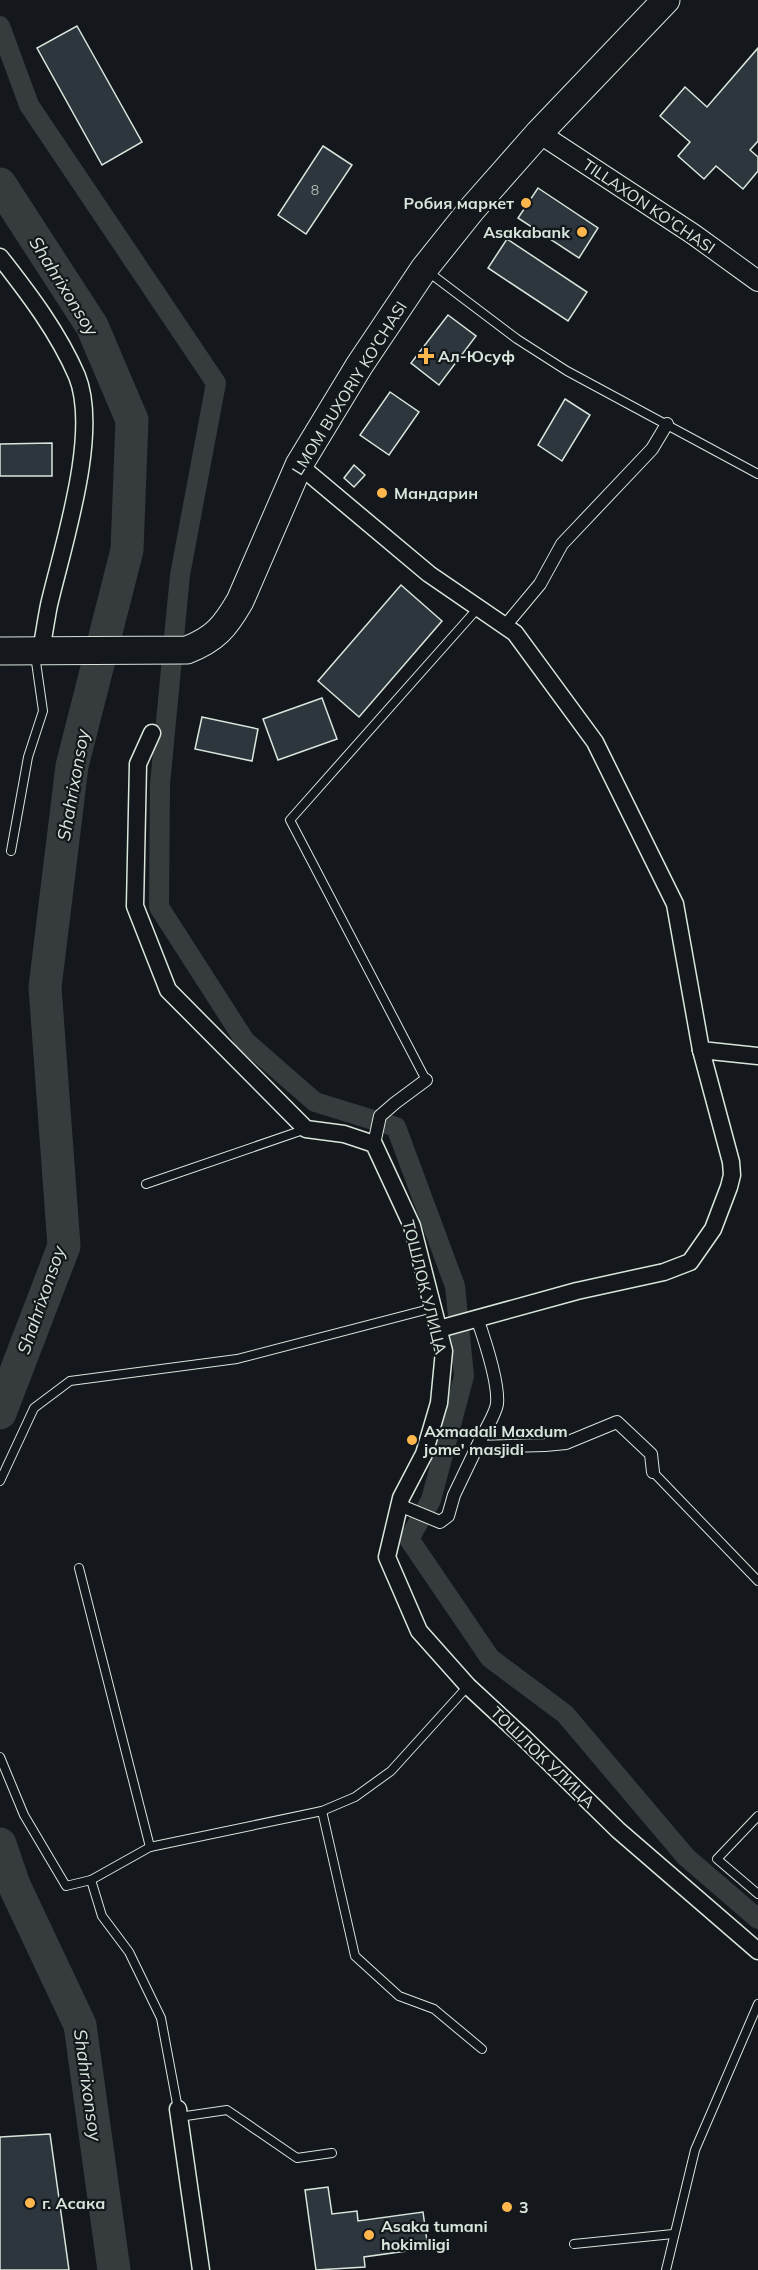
<svg xmlns="http://www.w3.org/2000/svg" width="758" height="2270" viewBox="0 0 758 2270" font-family="Mulish,sans-serif">
  <style>
    .lines { fill: none; stroke-linecap: round; stroke-linejoin: round }
    .canal { stroke: #363b3e; stroke-width: 20 }
    .river { stroke: #363b3e; stroke-width: 33 }
    .building { fill: #2c363c; stroke: #d8e6dc; stroke-width: 1.5 }
    .service-casing { stroke: #d8e6dc; stroke-width: 10 }
    .pedestrian-casing { stroke: #d8e6dc; stroke-width: 14 }
    .minor-casing { stroke: #d8e6dc; stroke-width: 19 }
    .tertiary-casing { stroke: #d8e6dc; stroke-width: 22 }
    .trunk-casing { stroke: #d8e6dc; stroke-width: 29 }
    .service { stroke: #14181c; stroke-width: 8 }
    .pedestrian { stroke: #14181c; stroke-width: 12 }
    .minor { stroke: #14181c; stroke-width: 16 }
    .tertiary { stroke: #14181c; stroke-width: 20 }
    .trunk { stroke: #14181c; stroke-width: 27 }
    .poi-dot { fill: #ffb74d; stroke: #14181c; stroke-width: 2 }
    .labels { text-anchor: middle; dominant-baseline: central; stroke-width: 4.5; stroke-linejoin: round; paint-order: stroke }
    .number-label { font-size: 14px; fill: #adbab4 }
    .poi-label { font-size: 16px; font-weight: bold; fill: #d8e6dc; stroke: #14181c; text-anchor: start }
    .street-label { font-size: 16px; fill: #d8e6dc; stroke: #14181c }
    .water-label { font-size: 18px; font-style: italic; fill: #d8e6dc; stroke: #14181c }
  </style>
  <rect width="100%" height="100%" fill="#14181c"/>
  <g class="lines">
    <path class="canal" d="M0 26 29 105 216 383 180 575 160 784 159 907 245 1041 315 1102 396 1127 455 1286 464 1376 431 1500 409 1539 490 1658 565 1714 686 1857 758 1919"/>
    <g class="river">
      <path d="M0 184 92 326 132 420 127 550 72 766 45 987 64 1246 0 1413"/>
      <path d="M0 1844 14 1885 80 2025 114 2270"/>
    </g>
  </g>
  <g class="building">
    <path d="M77 26 142 142 102 165 37 48Z"/>
    <path d="M758 48V141L750 150 758 157V171L743 189 716 166 704 179 678 156 690 142 660 116 685 87 707 107Z"/>
    <path d="M323 146 352 165 306 234 278 215Z"/>
    <path d="M538 188 598 228 579 258 518 218Z"/>
    <path d="M507 239 587 292 568 321 488 268Z"/>
    <path d="M448 315 476 336 439 385 411 363Z"/>
    <path d="M390 392 419 412 389 455 360 435Z"/>
    <path d="M565 399 590 415 562 461 538 445Z"/>
    <path d="M52 443V476H0V444Z"/>
    <path d="M354 465 365 475 354 487 344 478Z"/>
    <path d="M401 585 442 621 359 717 318 681Z"/>
    <path d="M322 698 337 739 278 760 263 719Z"/>
    <path d="M202 717 258 729 252 761 195 749Z"/>
    <path d="M50 2134 69 2270H0V2137Z"/>
    <path d="M328 2187 332 2214 357 2211 358 2221 423 2212 428 2248 364 2257 365 2267 316 2270 305 2190Z"/>
  </g>
  <g class="lines">
    <defs>
      <g id="service">
        <path d="M427 271 517 339 567 371 758 474"/>
        <path d="M11 851 28 757 43 711 35 655"/>
        <path d="M426 1080 290 820 478 608"/>
        <path d="M146 1184 306 1129"/>
        <path d="M653 1472 758 1581"/>
        <path d="M0 1481 34 1408 70 1381 237 1359 433 1308"/>
        <path d="M79 1568 150 1847"/>
        <path d="M0 1757 24 1815 66 1886 91 1880"/>
        <path d="M322 1811 355 1956 399 1996 434 2009 482 2049"/>
        <path d="M758 1816 717 1859 758 1894"/>
        <path d="M178 2109 161 2018 129 1952 102 1916 91 1880 150 1847 322 1811 355 1797 391 1771 468 1686"/>
        <path d="M179 2117 227 2110 297 2158 332 2153"/>
        <path d="M574 2244 673 2234"/>
        <path d="M666 2270 695 2150 758 2004"/>
      </g>
      <g id="pedestrian">
        <path d="M505 626 540 584 562 544 652 449 667 424"/>
        <path d="M374 1144 380 1116 395 1103 426 1080"/>
        <path d="M477 1318C484 1338 499 1384 497 1404 495 1416 482 1435 477 1447L545 1445 566 1443 617 1422 651 1454 653 1472"/>
        <path d="M399 1505 440 1522 448 1516 454 1495 477 1447"/>
      </g>
      <g id="minor">
        <path d="M0 257C29 294 58 332 77 376 100 433 63 545 49 605 46 620 44 635 41 650"/>
        <path d="M299 465 429 574 515 633 595 742 675 904 701 1050 758 1056"/>
        <path d="M152 733 138 764 135 906 168 990 306 1129 344 1134 374 1144 412 1226 444 1351 439 1403 424 1454 401 1498 387 1557 419 1631 468 1686 523 1737 618 1830 758 1951"/>
        <path d="M439 1329 577 1291 664 1272 690 1262 713 1229 729 1187 732 1175 731 1162 701 1050"/>
        <path d="M178 2109 201 2270"/>
      </g>
      <path id="tertiary" d="M539 133 693 234 758 281"/>
      <path id="trunk" d="M0 651 187 650C215 639 225 627 240 601L299 465 359 366 424 269 472 209 539 133 666 0"/>
    </defs>
    <use href="#service" class="service-casing"/>
    <use href="#pedestrian" class="pedestrian-casing"/>
    <use href="#minor" class="minor-casing"/>
    <use href="#tertiary" class="tertiary-casing"/>
    <use href="#trunk" class="trunk-casing"/>
    <use href="#service" class="service"/>
    <use href="#pedestrian" class="pedestrian"/>
    <use href="#minor" class="minor"/>
    <use href="#tertiary" class="tertiary"/>
    <use href="#trunk" class="trunk"/>
  </g>
  <g class="poi-dot">
    <circle cx="526" cy="203" r="6"/>
    <circle cx="582" cy="232" r="6"/>
    <path d="M423 347h6v6h6v6h-6v6h-6v-6h-6v-6h6z"/>
    <circle cx="382" cy="493" r="6"/>
    <circle cx="412" cy="1440" r="6"/>
    <circle cx="30" cy="2203" r="6"/>
    <circle cx="507" cy="2207" r="6"/>
    <circle cx="369" cy="2235" r="6"/>
  </g>
  <g class="labels">
    <g class="number-label">
      <text x="315" y="190">8</text>
    </g>
    <g class="poi-label">
      <text x="514" y="203" text-anchor="end">Робия маркет</text>
      <text x="570" y="232" text-anchor="end">Asakabank</text>
      <text x="438" y="356">Ал-Юсуф</text>
      <text x="394" y="493">Мандарин</text>
      <text x="424" y="1431">Axmadali Maxdum<tspan x="424" dy="18">jome' masjidi</tspan></text>
      <text x="42" y="2203">г. Асака</text>
      <text x="519" y="2207">3</text>
      <text x="381" y="2226">Asaka tumani<tspan x="381" dy="18">hokimligi</tspan></text>
    </g>
    <g class="street-label">
      <text transform="translate(649 206) rotate(34)">TILLAXON KO'CHASI</text>
      <text transform="translate(349 388) rotate(-58)">LMOM BUXORIY KO'CHASI</text>
      <text transform="translate(425 1287) rotate(76)">ТОШЛОК УЛИЦА</text>
      <text transform="translate(543 1757) rotate(44)">ТОШЛОК УЛИЦА</text>
    </g>
    <g class="water-label">
      <text transform="translate(64 286) rotate(58)">Shahrixonsoy</text>
      <text transform="translate(73 785) rotate(-80)">Shahrixonsoy</text>
      <text transform="translate(41 1300) rotate(-71)">Shahrixonsoy</text>
      <text transform="translate(88 2085) rotate(82)">Shahrixonsoy</text>
    </g>
  </g>
</svg>
